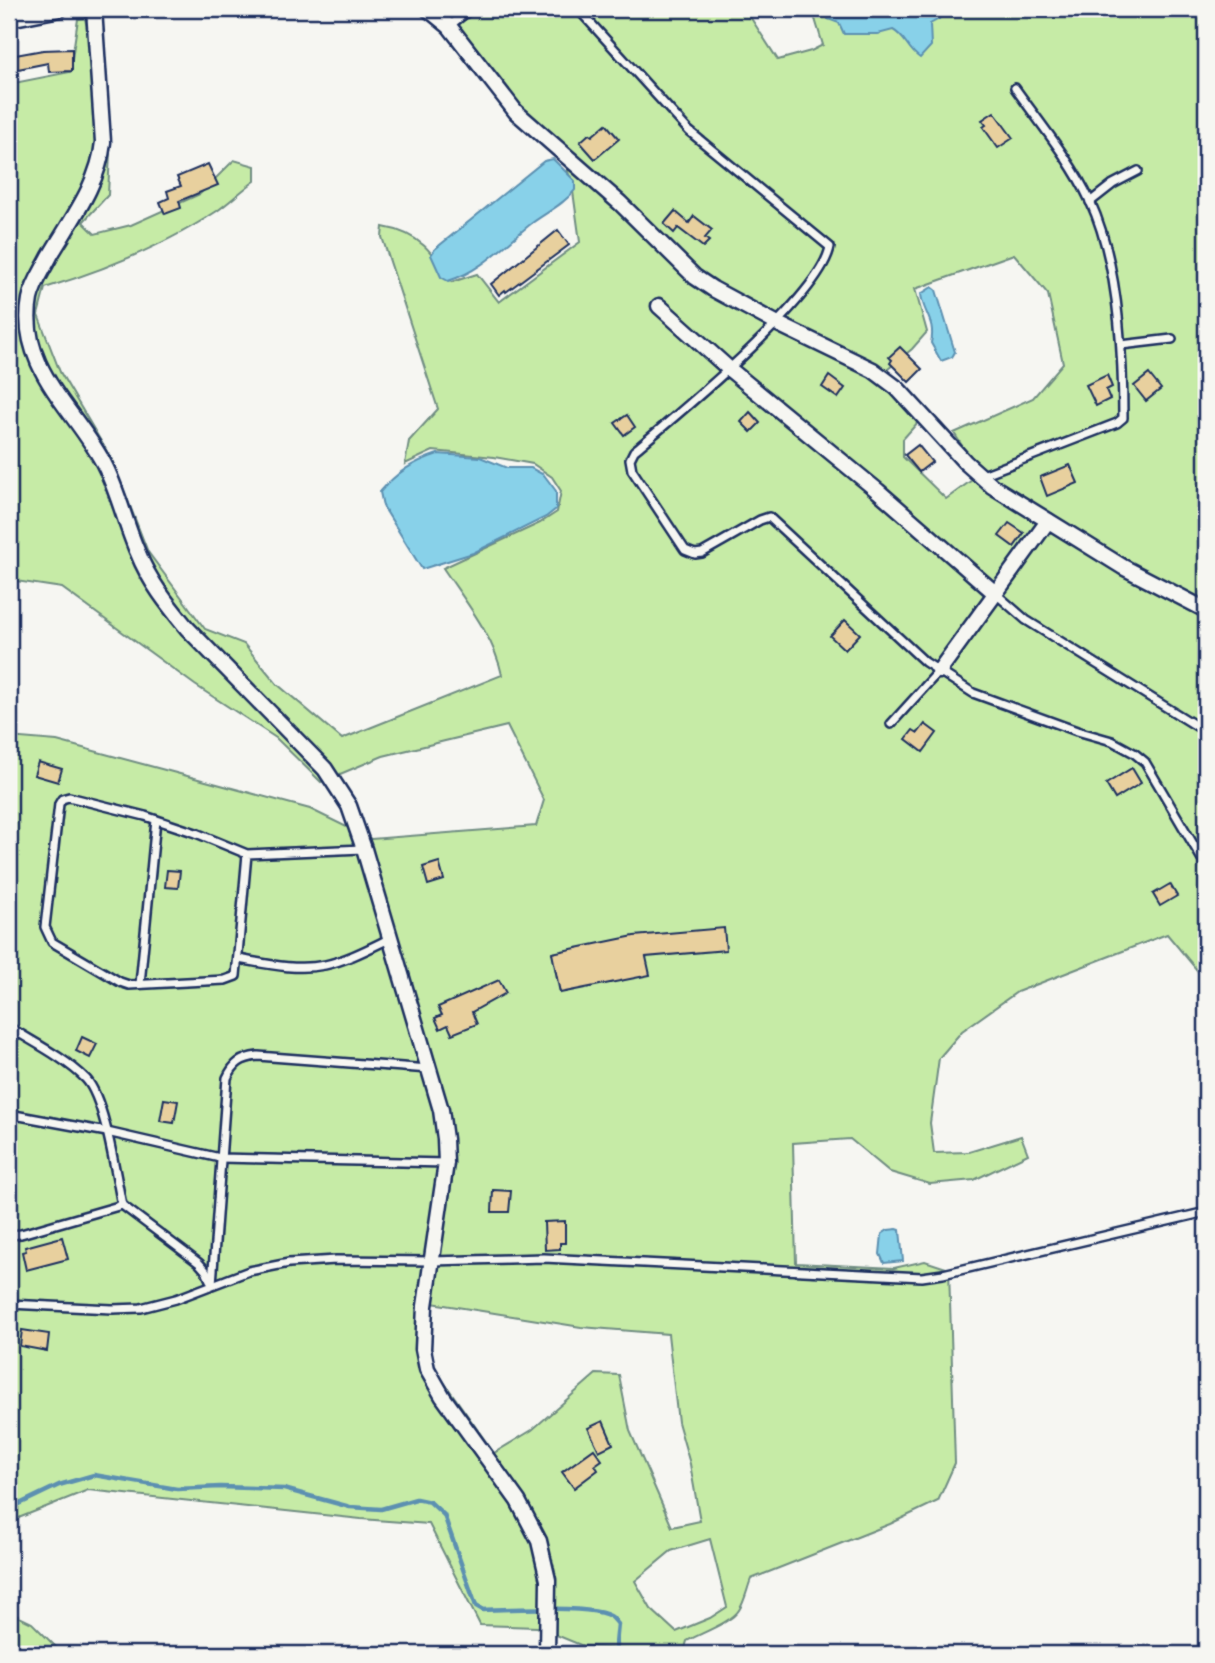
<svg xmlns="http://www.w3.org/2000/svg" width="1215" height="1663" viewBox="0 0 1215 1663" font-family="'Comic Neue',sans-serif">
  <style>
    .green { fill: #c6eba6; stroke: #708d82; stroke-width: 2; fill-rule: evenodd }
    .water { fill: #88d1e9; stroke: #5c90b1; stroke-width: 2 }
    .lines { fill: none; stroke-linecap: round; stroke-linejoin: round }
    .stream { stroke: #5c90b1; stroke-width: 4.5 }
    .building { fill: #e8d09e; stroke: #1b2f5e; stroke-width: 2 }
    .lane-casing { stroke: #1b2f5e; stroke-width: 12 }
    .street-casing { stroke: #1b2f5e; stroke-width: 19 }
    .lane { stroke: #f6f6f2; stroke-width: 7 }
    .street { stroke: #f6f6f2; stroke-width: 14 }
  </style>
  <rect width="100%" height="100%" fill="#f6f6f2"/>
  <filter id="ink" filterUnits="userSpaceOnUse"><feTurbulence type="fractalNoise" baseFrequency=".0143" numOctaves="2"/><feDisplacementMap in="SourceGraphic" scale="14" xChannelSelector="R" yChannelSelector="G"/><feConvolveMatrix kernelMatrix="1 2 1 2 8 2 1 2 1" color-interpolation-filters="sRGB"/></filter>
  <g filter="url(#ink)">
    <g class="green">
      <path d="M439 9H745L778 60 811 51 823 45 812 9H1206V981L1167 934 1017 992 962 1031 939 1058 930 1123 934 1153 969 1152 1021 1136 1028 1154 974 1180 930 1184 890 1172 850 1139 793 1143 796 1263 894 1268 925 1261 949 1269 955 1463 938 1501 890 1524 751 1579C747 1589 745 1601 739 1610 732 1622 701 1633 687 1641L684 1652 677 1654 583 1646 537 1627 480 1625 429 1524 361 1519 88 1490 21 1517 9 1524V737L57 741 310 809 371 839 536 826 544 800 507 726 383 756 321 782 276 738 195 685 62 588 9 580V84L70 72 78 19 85 18 110 151 108 195 83 222 95 234 131 225 200 194 234 160 255 166V181C242 190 230 202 217 211 164 246 104 270 45 288L38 315 60 372 112 460 148 552 205 629 244 644 277 684 342 739 502 675C494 636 465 601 443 568L540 523 557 512 561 491 552 477 533 464 494 457 433 451 405 464 409 441 438 409 382 237 383 227C420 233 433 253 452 282L477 274 499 302 580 242 572 184 557 138 508 94 456 22ZM1014 254 1048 294 1063 363 1033 398 954 433 968 455 972 480 946 499 903 457V439L919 421 876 379 912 349 927 332 915 289ZM432 1303 581 1327 668 1334 678 1422 690 1464 700 1521 672 1527 630 1431 619 1375 596 1374 532 1430 494 1453 434 1368 429 1349ZM710 1539 727 1607 710 1618 676 1632 651 1609 635 1581 671 1551Z"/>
      <path d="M9 1612 32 1623 63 1654H9Z"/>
    </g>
    <g class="water">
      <path d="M825 9H940L943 13 939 19 930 24 931 46 920 58C907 49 906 37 893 30L878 34H844L839 23 828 19Z"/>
      <path d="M553 159 575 181V190C564 204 547 212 532 223 505 244 482 271 448 281L441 277 431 255 435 249 544 161Z"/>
      <path d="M932 287 936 290 955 352 952 357 941 361 931 343C936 320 923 314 921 294Z"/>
      <path d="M438 454 480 457 507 468H531L544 475 556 491V509L546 517 473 553 422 569 383 506 380 492C396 473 413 462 438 454Z"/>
      <path d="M897 1229 900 1230 903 1261 884 1263 880 1254 882 1234 888 1230Z"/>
    </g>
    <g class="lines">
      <path class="stream" d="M9 1509 59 1485 94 1475 177 1489 220 1487 284 1489 350 1507 381 1509 416 1499 430 1502 444 1515 476 1606 483 1610C508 1609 592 1605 610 1616 613 1617 616 1622 618 1624L615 1654"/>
    </g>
    <g class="building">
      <path d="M72 49V71L49 72 48 63 13 70 10 56 43 50Z"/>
      <path d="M994 112 1013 138 998 148 983 127 986 125 982 120Z"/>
      <path d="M606 124 619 139 595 159 580 142 589 134 592 136Z"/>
      <path d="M208 164 218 185 179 201 181 208 165 214 160 202 169 198 167 191 181 186 177 177Z"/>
      <path d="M675 211 689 223 694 216 712 230 705 238 709 241 703 247 678 228 674 233 664 224Z"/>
      <path d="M558 230 569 245 506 292 505 290 499 295 491 284Z"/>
      <path d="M900 347 922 369 909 382 890 363 892 360 889 357Z"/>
      <path d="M1149 374 1161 389 1146 401 1134 386Z"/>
      <path d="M1107 375 1112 387 1106 390 1110 399 1096 406 1086 385Z"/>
      <path d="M829 376 845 388 838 398 822 387Z"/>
      <path d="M750 412 760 423 751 432 741 422Z"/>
      <path d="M627 415 635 427 624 435 615 423Z"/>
      <path d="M918 445 932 462 919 472 905 455Z"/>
      <path d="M1070 465 1078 483 1047 496 1040 477Z"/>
      <path d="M1009 523 1024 533 1014 547 999 536Z"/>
      <path d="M845 620 860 634 845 650 830 636Z"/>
      <path d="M925 724 937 733 923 752 906 739 913 730 918 733Z"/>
      <path d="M38 762 62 769 58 782 34 775Z"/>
      <path d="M1132 768 1141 783 1115 799 1106 784Z"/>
      <path d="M439 862 444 880 428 885 423 867Z"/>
      <path d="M167 870 180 871 178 888 165 887Z"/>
      <path d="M1170 884 1177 896 1160 906 1153 894Z"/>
      <path d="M724 928 726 950 646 957 650 975 560 993 552 953 634 936Z"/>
      <path d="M499 980 506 993 472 1012 477 1024 452 1034 448 1025 440 1029 435 1018 442 1015 438 1007Z"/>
      <path d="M82 1037 97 1044 90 1058 76 1051Z"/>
      <path d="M164 1099 178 1101 174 1123 160 1121Z"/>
      <path d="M493 1190 511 1191 509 1212H492Z"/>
      <path d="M565 1221V1243H560V1249L545 1250 544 1222Z"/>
      <path d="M62 1237 68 1259 26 1270 22 1252 26 1251 25 1247Z"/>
      <path d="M22 1330 49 1334 47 1351 20 1346Z"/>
      <path d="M603 1421 613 1444 599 1451 588 1428Z"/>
      <path d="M594 1449 602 1460 595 1465 598 1470 574 1488 562 1472Z"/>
    </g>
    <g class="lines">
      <defs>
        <g id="lane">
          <path d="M578 9 689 131 830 247C821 297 677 415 634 451L630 459 632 470 685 550 695 554 702 553 760 520 769 517 925 662 939 671 973 693 1077 731 1112 741 1134 753 1145 762 1206 866"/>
          <path d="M449 26 471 9"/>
          <path d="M1090 202 1113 184 1138 171"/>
          <path d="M1121 345 1172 339"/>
          <path d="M980 476 1117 423 1123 418C1123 353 1118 261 1090 201 1072 162 1040 123 1015 88"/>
          <path d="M995 593 1026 620 1206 732"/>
          <path d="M891 724 939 671"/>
          <path d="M247 854 236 976 225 980 129 985 120 982 52 942 45 927 59 804 62 799 69 797 145 816 196 833 247 854 363 849"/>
          <path d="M238 959C267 964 297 971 325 965 348 960 370 948 391 938"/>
          <path d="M140 984 156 820"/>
          <path d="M9 1027C35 1043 65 1058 86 1079 105 1099 116 1177 122 1205L199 1263 206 1271 210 1280"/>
          <path d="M9 1114 107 1132 220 1158 446 1163"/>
          <path d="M9 1235 21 1234 122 1205"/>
          <path d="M212 1284 227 1078C234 1063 241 1058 258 1056L429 1069"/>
          <path d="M9 1304 112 1309 141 1308 176 1299 249 1271 289 1263 336 1260 431 1261 544 1258 922 1277 943 1274 1206 1212"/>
        </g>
        <g id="street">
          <path d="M94 9 103 142C99 184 71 220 50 256 43 270 33 284 30 299 17 369 79 412 106 468 119 495 126 526 138 553 149 581 168 605 187 628L325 769 349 806 364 849 441 1110 445 1139 446 1163 425 1306 423 1349 427 1369 443 1397 518 1501 539 1541 548 1580 547 1654"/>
          <path d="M428 9 449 26 516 112 620 203 695 277 713 289 776 323 873 370 897 388 965 462 992 486 1123 567 1206 610"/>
          <path d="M9 19 60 9"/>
          <path d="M659 306 728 368 878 491 995 593"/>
          <path d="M939 671 1048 521"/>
        </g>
      </defs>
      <use href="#lane" class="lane-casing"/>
      <use href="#street" class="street-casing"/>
      <use href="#lane" class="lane"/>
      <use href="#street" class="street"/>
    </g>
  </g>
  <rect width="1215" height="1663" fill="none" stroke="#f6f6f2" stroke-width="35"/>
  <rect x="18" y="18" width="1180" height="1628" fill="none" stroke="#1b2f5e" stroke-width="2.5" filter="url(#ink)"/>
</svg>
